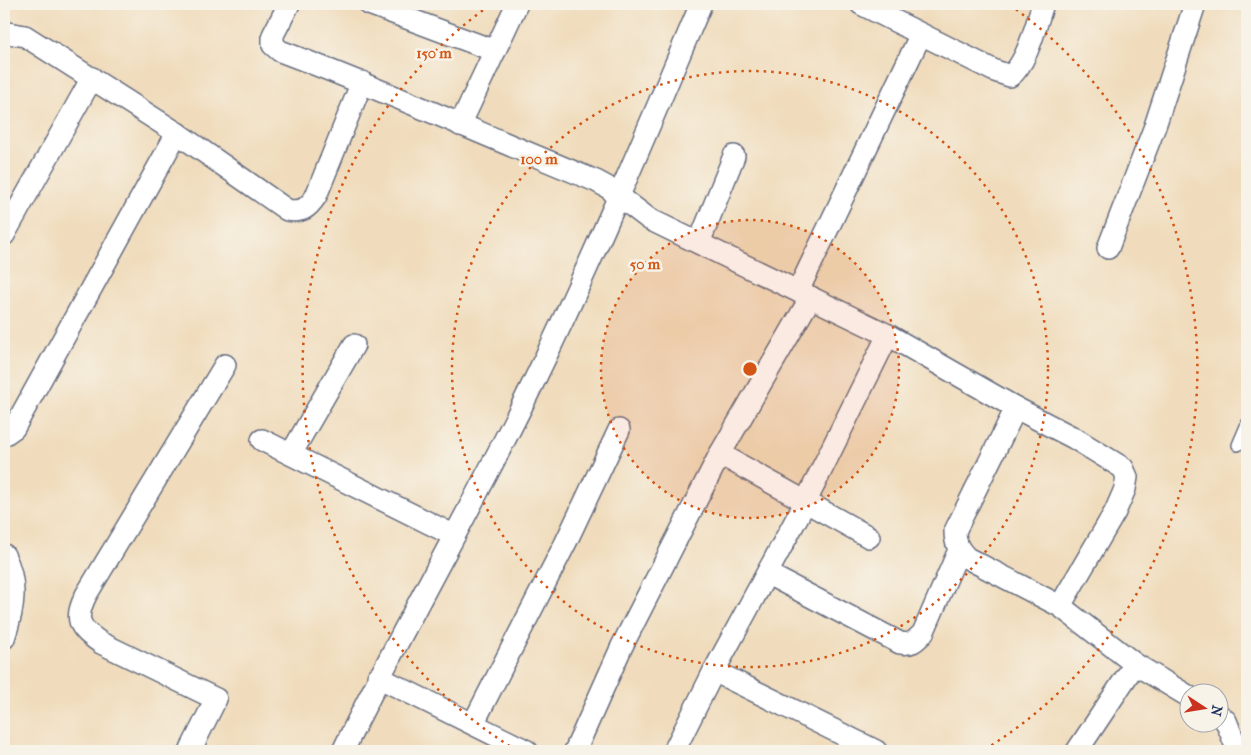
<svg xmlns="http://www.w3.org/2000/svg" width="1251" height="755" viewBox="0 0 1251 755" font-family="'IM FELL French Canon',serif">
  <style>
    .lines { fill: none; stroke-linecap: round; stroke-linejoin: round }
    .lane-casing { stroke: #666c7f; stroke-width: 14 }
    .street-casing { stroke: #666c7f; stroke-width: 24 }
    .lane { stroke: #fff; stroke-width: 11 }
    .street { stroke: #fff; stroke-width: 21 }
    .ring { fill: none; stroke: #d45514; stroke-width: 2.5; stroke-dasharray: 2.5 5 }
    .centre { fill: #d45514; stroke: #f7f3e8; stroke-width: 2.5 }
    .ring-label { font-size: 15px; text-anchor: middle; font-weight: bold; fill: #d45514; stroke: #f7f3e8; stroke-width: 5; stroke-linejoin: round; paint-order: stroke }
  </style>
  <rect width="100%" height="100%" fill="#f7f3e8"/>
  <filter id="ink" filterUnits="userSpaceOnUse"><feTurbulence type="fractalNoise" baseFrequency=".02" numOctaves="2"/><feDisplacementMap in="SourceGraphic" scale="10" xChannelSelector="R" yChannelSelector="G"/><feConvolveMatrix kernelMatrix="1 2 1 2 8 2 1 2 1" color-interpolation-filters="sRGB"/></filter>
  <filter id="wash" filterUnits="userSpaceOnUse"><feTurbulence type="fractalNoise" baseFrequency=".0096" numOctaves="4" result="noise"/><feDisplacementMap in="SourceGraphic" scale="20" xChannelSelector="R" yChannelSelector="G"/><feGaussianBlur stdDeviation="1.12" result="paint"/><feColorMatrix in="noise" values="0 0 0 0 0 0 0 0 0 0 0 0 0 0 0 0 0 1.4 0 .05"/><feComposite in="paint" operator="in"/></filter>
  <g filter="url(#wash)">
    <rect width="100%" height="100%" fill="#f0dcbc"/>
  </g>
  <g filter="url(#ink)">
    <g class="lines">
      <defs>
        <path id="lane" d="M1238 445 1247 424"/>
        <g id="street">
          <path d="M289 4 273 35V45L280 51C387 91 490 138 596 181L607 187 649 219 888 335 1016 408 955 531C955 543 958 549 967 558L1060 606 1135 664 1077 751"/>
          <path d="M369 4 495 51"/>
          <path d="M861 4 995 71 1010 76C1027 64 1036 24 1043 4"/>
          <path d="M4 36 8 33 25 36 177 133 287 210C302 213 308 208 316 196L362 82"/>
          <path d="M460 125 517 4"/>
          <path d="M4 235 92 78"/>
          <path d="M699 243 734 156"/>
          <path d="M1108 248 1155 126 1195 4"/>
          <path d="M798 291 921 34"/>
          <path d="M811 297 720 454 869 537"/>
          <path d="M1016 408 1074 438 1123 468 1127 477 1125 489 1115 512 1060 606"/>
          <path d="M4 435 14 428 177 133"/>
          <path d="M262 440 453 535"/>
          <path d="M291 454 354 345"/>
          <path d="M4 555C18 583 14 609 4 638"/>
          <path d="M768 574 900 643C912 645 915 641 923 633L959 550"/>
          <path d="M1135 664 1188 696"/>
          <path d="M714 671 876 751"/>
          <path d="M378 677 527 751"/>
          <path d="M1218 714 1226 721 1238 751"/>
          <path d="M473 724 566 542 619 430"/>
          <path d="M194 751 191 749 216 699 101 643C78 627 74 620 86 595L225 365"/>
          <path d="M343 751C403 625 475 504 536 377 595 255 648 129 701 4"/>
          <path d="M575 751 622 646 720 454"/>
          <path d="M674 751 714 671 805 503 888 335"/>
        </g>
      </defs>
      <use href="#lane" class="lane-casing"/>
      <use href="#street" class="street-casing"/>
      <use href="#lane" class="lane"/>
      <use href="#street" class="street"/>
    </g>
  </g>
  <circle cx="750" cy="369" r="149" fill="#d45514" fill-opacity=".12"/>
  <g class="ring">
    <circle cx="750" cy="369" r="149"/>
    <circle cx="750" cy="369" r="298"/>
    <path d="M516 750A447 447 0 0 1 490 5M1010 5A447 447 0 0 1 984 750"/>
  </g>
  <circle cx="750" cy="369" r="8" class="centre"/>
  <g class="ring-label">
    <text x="434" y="58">150 m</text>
    <text x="539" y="164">100 m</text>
    <text x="645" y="269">50 m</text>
  </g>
  <rect width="1251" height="755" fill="none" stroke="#f7f3e8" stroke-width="20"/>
  <g transform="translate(1204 708) rotate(102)"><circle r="24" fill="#f7f3e8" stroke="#9fa5b1"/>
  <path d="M0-4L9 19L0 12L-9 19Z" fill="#c8321e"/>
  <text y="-8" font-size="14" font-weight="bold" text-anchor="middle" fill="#1b2f5e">N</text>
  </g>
</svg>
